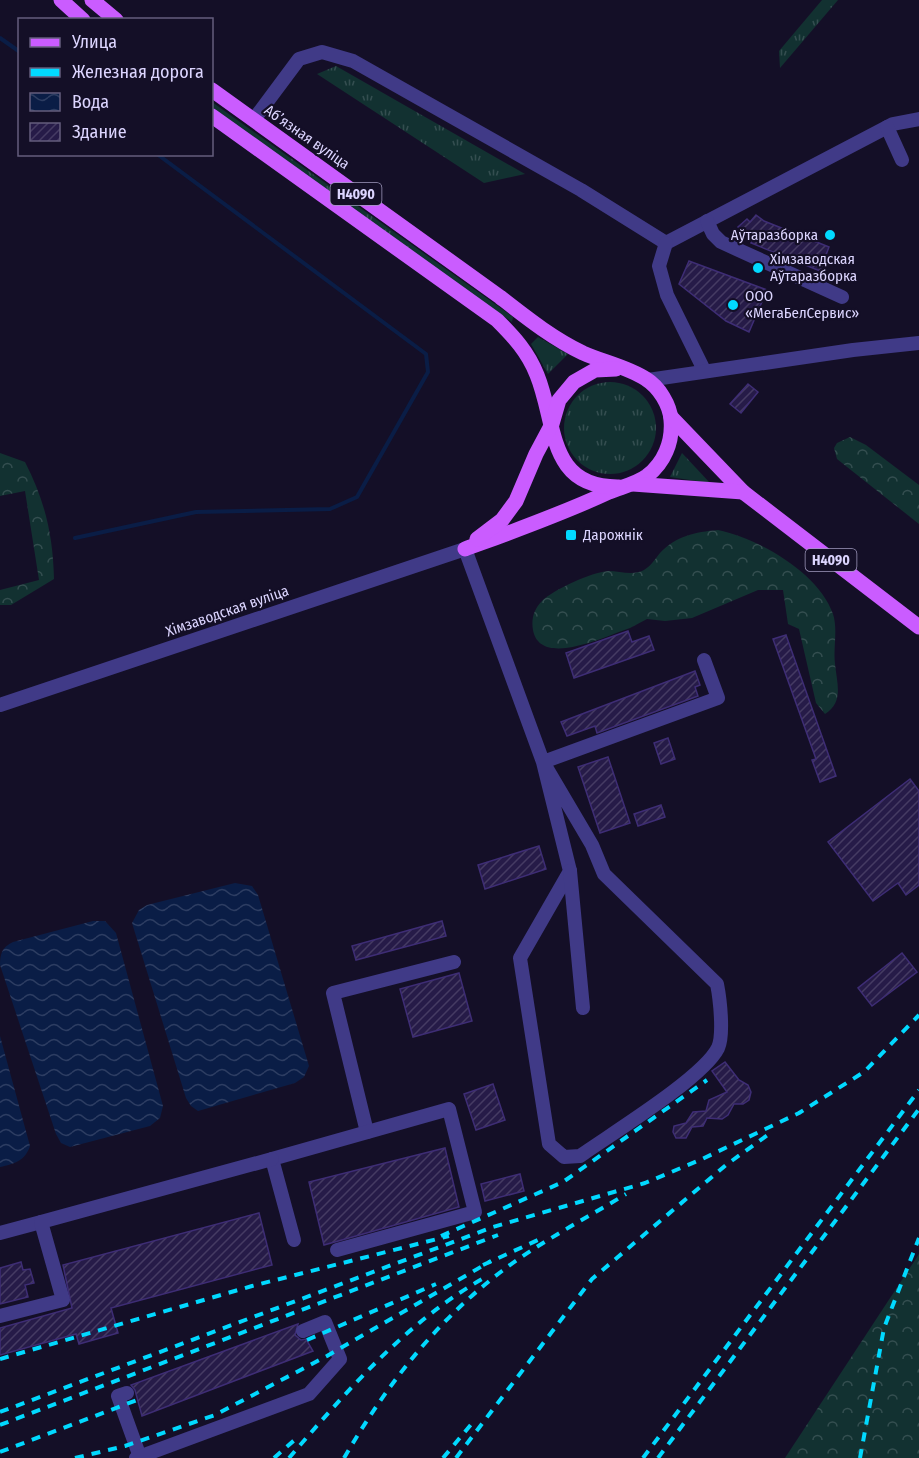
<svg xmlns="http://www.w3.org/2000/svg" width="919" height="1458" viewBox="0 0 919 1458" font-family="'Fira Sans Condensed',sans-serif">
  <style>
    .grass { fill: url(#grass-tufts) }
    .forest { fill: url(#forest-crowns) }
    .water { fill: url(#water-waves) }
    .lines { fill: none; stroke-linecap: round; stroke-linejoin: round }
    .stream { stroke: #0a1d46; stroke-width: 4 }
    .building { fill: url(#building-hatch); stroke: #3e2d75; stroke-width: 1.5 }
    .minor { stroke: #403a87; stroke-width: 14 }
    .major { stroke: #ca5cff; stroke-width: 15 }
    .rail { stroke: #01d9ff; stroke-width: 4; stroke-dasharray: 9 8; stroke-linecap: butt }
    .poi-dot { fill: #01d9ff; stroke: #140f27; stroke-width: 2 }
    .labels { text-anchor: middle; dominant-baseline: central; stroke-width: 4.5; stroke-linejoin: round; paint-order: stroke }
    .shield { fill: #140f27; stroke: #a09abe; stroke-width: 1.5 }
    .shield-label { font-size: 14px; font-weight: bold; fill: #dcd5ff }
    .street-label { font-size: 15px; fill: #dcd5ff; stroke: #140f27 }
    .poi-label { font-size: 15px; fill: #dcd5ff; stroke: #140f27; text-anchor: start }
  </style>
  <defs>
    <pattern id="grass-tufts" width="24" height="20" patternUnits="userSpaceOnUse" patternTransform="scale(1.5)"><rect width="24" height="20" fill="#123131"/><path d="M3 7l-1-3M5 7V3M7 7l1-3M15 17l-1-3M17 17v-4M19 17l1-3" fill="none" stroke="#344e50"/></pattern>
    <pattern id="forest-crowns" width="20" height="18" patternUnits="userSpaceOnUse" patternTransform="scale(1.5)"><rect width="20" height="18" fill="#123131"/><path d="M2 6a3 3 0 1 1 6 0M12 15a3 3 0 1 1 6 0" fill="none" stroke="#344e50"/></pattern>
    <pattern id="water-waves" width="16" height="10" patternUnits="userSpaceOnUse" patternTransform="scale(1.5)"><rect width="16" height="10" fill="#0a1d46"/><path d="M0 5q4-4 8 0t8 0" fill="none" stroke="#2d3d62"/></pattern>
    <pattern id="building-hatch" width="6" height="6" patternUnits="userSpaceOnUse" patternTransform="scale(1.5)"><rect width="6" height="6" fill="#261b48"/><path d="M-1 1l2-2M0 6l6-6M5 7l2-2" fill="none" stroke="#453b63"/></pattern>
  </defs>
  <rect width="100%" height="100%" fill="#140f27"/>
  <g class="grass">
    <path d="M822 0H838L780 68 779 51Z"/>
    <path d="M336 66 525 174 484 183 317 74Z"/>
    <path d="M212 102 513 317 512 322 316 185 212 108Z"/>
    <path d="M538 337 568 354 548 374 531 344Z"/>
    <circle cx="610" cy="428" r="46"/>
    <path d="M682 453 710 483 670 477Z"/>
  </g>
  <g class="forest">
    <path d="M850 437 866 445 919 485V524L837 459 834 448 837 443Z"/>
    <path d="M0 453 25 462C45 501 53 535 54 579L11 605H0V590L39 580 25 491 0 496Z"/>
    <path d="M718 530C758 538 819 573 833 614 838 630 833 648 835 664 837 684 844 702 825 714L816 703 799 629 788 624 783 590H758L692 618 665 621 647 619 630 628C608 635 540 669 533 630 531 619 534 609 542 601 553 590 592 572 608 571 620 571 633 576 644 570 651 566 655 559 660 553 676 536 695 532 718 530Z"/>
    <path d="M919 1254V1458H785Z"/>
  </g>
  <g class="water">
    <path d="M235 883 252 886 258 895 309 1066 304 1077 295 1083 198 1111 191 1106 186 1098 132 923 139 910 147 905Z"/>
    <path d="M93 921H105L116 933 163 1106 160 1118 150 1126 70 1147 61 1143 56 1134 0 965C0 954 2 947 13 942Z"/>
    <path d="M0 1036 30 1146C25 1161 14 1164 0 1167Z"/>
  </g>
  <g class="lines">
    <g class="stream">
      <path d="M0 38 20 52"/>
      <path d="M75 538 196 512 330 509 357 497 428 372 426 354 157 154"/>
    </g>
  </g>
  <g class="building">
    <path d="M756 215 764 221 829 247 820 271 751 243 753 240 738 227 747 219 750 222Z"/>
    <path d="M689 261 767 290 749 332 726 321 679 284Z"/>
    <path d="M748 384 758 392 741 413 730 404Z"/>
    <path d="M628 631 632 642 649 636 654 650 574 678 566 653Z"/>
    <path d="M786 635 836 776 820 782 812 760 816 759 773 639Z"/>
    <path d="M695 671 700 685 695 687 698 696 597 733 595 726 567 736 561 722Z"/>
    <path d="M668 738 675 759 661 764 654 743Z"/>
    <path d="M608 757 630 823 600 833 578 767Z"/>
    <path d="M910 779 919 791V885L906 895 898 883 873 901 828 842Z"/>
    <path d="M661 805 665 817 638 826 634 814Z"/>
    <path d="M539 846 546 869 485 889 478 865Z"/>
    <path d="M442 921 446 936 356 960 352 946Z"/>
    <path d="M902 953 917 972 872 1006 858 988Z"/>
    <path d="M459 973 472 1021 413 1037 400 989Z"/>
    <path d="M725 1062 739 1080 748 1085 751 1092 749 1100 743 1104H734L728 1115 722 1119 707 1118 703 1126 692 1127 686 1138H676L673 1132 674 1126 686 1123 693 1112 706 1111 709 1100 727 1092 712 1071Z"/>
    <path d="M493 1084 505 1120 476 1130 464 1094Z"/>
    <path d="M445 1148 459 1207 324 1245 309 1182Z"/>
    <path d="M520 1174 524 1191 485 1201 481 1184Z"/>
    <path d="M259 1213 272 1265 111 1308 118 1333 79 1344 76 1334 0 1355V1328L72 1308 63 1265Z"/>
    <path d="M21 1262 23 1270 30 1269 34 1283 25 1285 28 1297 0 1304V1268Z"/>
    <path d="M298 1324 295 1335 301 1340 306 1339 313 1351 142 1416 135 1390 131 1385Z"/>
  </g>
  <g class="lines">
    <g class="minor">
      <path d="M258 114 299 59 322 52 353 61 581 190 666 243 893 124 919 119"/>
      <path d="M887 127 902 160"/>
      <path d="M707 221 713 234 721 242 842 297"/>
      <path d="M666 243 659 266 667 295 704 370"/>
      <path d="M648 380 853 350 919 343"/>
      <path d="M0 705 465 549 543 762 570 871 520 958 549 1144 564 1157 580 1156C611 1134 703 1078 718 1048 724 1035 720 999 717 984L604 874 592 845 543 762 718 698 704 660"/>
      <path d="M570 871 583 1008"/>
      <path d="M367 1132 333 993 454 962"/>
      <path d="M0 1233 41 1222"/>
      <path d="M294 1240 272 1159 449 1109 475 1212 337 1250"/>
      <path d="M0 1316 63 1300 41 1222 272 1159"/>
      <path d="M127 1393 118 1396 140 1457"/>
      <path d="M136 1458 309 1394 340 1359 325 1322 303 1331"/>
    </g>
    <g class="major">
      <path d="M61 0 83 20"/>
      <path d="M92 0 116 20"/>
      <path d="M212 90 500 297C527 318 552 338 583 353 603 362 628 367 646 379 659 387 670 405 671 420 673 442 664 463 647 476 636 484 621 487 609 492 562 514 514 531 465 549"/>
      <path d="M212 116 497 320C514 337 528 352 537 375 557 424 547 488 619 487"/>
      <path d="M671 417 743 492 919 627"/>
      <path d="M633 484 743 492"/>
      <path d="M477 539 502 520 516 501 536 454 552 424 559 400 574 382 595 370 616 369"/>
    </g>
    <g class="rail">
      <path d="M441 1236 563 1182 707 1080"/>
      <path d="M483 1265 538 1240"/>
      <path d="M307 1340 436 1284"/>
      <path d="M0 1359 252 1286 449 1236"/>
      <path d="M0 1412 493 1227 645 1183 700 1160 799 1113 864 1072 919 1015"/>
      <path d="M0 1425 498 1235"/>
      <path d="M0 1452 137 1400"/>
      <path d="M75 1458 125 1446 215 1415 327 1356 491 1261"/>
      <path d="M274 1458 298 1437"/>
      <path d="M289 1458C346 1392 407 1321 484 1278"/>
      <path d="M344 1458C386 1386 435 1322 502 1271 540 1242 585 1219 626 1194"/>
      <path d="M443 1458 474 1421"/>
      <path d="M456 1458 592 1279 726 1165 769 1134"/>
      <path d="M643 1458 919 1090"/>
      <path d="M658 1458 919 1109"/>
      <path d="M860 1458 884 1328 919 1238"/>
    </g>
  </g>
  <g class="poi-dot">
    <circle cx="830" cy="235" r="6"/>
    <circle cx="758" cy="268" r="6"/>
    <circle cx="733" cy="305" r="6"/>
    <rect x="565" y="529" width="12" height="12" rx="3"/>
  </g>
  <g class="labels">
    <g class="shield">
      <rect x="330.5" y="183" width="51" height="22" rx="4.5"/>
      <rect x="805.5" y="549" width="51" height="22" rx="4.5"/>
    </g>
    <g class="shield-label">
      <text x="356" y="194">Н4090</text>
      <text x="831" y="560">Н4090</text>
    </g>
    <g class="street-label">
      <text transform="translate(307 137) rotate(35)">Абʼязная вуліца</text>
      <text transform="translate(227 611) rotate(-19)">Хімзаводская вуліца</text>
    </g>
    <g class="poi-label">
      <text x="818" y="235" text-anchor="end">Аўтаразборка</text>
      <text x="770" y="259">Хімзаводская<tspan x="770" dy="17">Аўтаразборка</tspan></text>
      <text x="745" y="296">ООО<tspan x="745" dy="17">«МегаБелСервис»</tspan></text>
      <text x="583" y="535">Дарожнік</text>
    </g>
  </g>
  <rect x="18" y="18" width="195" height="138" fill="#140f27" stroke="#645e7d" stroke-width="1.5"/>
  <rect x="30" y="38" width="30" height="9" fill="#ca5cff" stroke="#645e7d" stroke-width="1.5"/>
  <text x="72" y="48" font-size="18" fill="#dcd5ff">Улица</text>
  <rect x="30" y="68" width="30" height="9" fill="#01d9ff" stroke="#645e7d" stroke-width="1.5"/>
  <text x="72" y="78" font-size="18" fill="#dcd5ff">Железная дорога</text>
  <rect x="30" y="93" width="30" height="18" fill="url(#water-waves)" stroke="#645e7d" stroke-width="1.5"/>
  <text x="72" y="108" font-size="18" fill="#dcd5ff">Вода</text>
  <rect x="30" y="123" width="30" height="18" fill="url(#building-hatch)" stroke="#645e7d" stroke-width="1.5"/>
  <text x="72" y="138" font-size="18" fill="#dcd5ff">Здание</text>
</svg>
